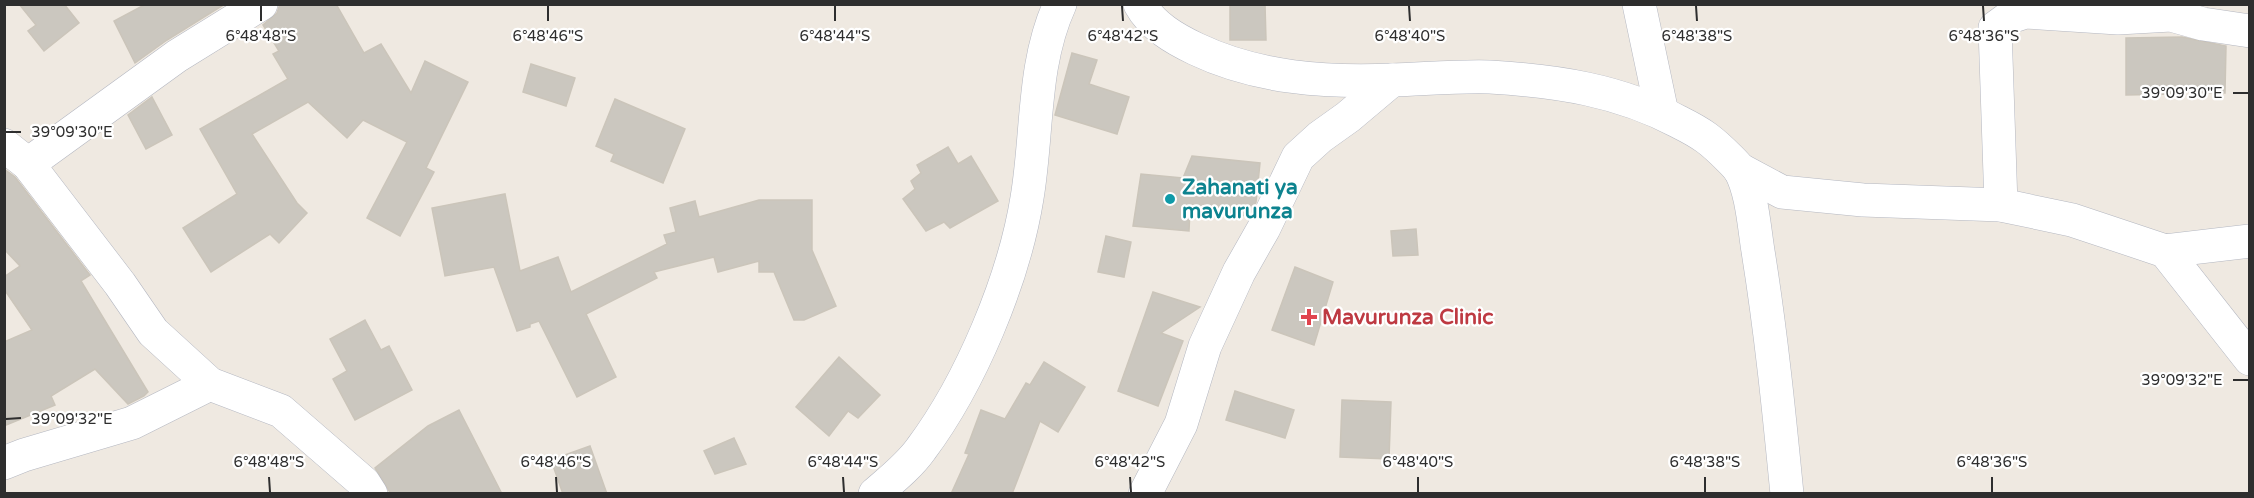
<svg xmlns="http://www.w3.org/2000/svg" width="2254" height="498" viewBox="0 0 2254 498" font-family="'Varela Round',sans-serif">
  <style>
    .building { fill: #cbc7bf; stroke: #cbc5ba; stroke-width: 1.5 }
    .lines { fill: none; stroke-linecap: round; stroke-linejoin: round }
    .minor-casing { stroke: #b4b7c1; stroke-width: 34 }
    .minor { stroke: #fff; stroke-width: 33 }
    .ticks { fill: none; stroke: #2e2e2e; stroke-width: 2 }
    .culture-dot { fill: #0f9aa8; stroke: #fff; stroke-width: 2 }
    .health-dot { fill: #e0444e; stroke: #fff; stroke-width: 2 }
    .labels { text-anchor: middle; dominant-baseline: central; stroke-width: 4.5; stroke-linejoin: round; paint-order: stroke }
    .culture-label { font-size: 21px; font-weight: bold; fill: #0d838f; stroke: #fff; text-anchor: start }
    .health-label { font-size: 21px; font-weight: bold; fill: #be3a42; stroke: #fff; text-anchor: start }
    .ticks-label { font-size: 15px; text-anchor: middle; fill: #2e2e2e; stroke: #fff; stroke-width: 4.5; stroke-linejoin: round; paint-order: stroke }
  </style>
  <rect width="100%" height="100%" fill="#efe9e1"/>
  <g class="building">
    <path d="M19 4H64L79 23 44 51 28 31 36 25Z"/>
    <path d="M146 4H225L167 40 135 63 114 21Z"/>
    <path d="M280 4H336L364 53 381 44 411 93 425 61 468 82 426 168 434 172 400 236 367 218 407 142 363 120 347 138 308 102 252 134 297 203 307 213 279 243 270 234 211 272 183 228 237 194 200 129 288 79 273 54 279 51 263 25 277 13Z"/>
    <path d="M1230 4H1265L1266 40H1230Z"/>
    <path d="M2182 37 2226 46 2225 93 2175 92V94L2126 95V38Z"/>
    <path d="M1072 53 1097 60 1089 84 1129 97 1117 134 1055 115Z"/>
    <path d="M531 64 575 78 566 106 523 92Z"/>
    <path d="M152 97 172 135 146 149 128 115Z"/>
    <path d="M615 99 685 129 663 183 611 161 614 154 596 146Z"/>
    <path d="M948 147 958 164 971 156 998 201 950 228 944 222 926 231 903 199 915 189 911 181 921 173 917 165Z"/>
    <path d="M1192 156 1260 163 1256 202 1249 216 1190 210 1189 231 1133 226 1141 174 1183 178Z"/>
    <path d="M4 169 15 177 90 275 81 281 148 392 144 396 128 404 95 369 51 396 55 405 4 426V342L32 330 4 289V277L20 266 4 249Z"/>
    <path d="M505 194 520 271 558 257 571 292 667 244 664 235 676 232 670 208 695 201 699 217 759 200H812V250L836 306 804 320H794L774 272H759V261L718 272 714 257 654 272 657 278 586 314 616 377 577 397 539 321 530 324V327L517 331 494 267 445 276 432 208Z"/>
    <path d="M1416 229 1418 255 1393 256 1391 231Z"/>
    <path d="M1106 236 1131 242 1124 277 1098 272Z"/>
    <path d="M1295 267 1333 282 1314 345 1272 330Z"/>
    <path d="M1153 292 1200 307 1161 333 1183 341 1158 406 1118 391Z"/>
    <path d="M365 320 381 350 389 346 412 390 355 420 333 379 347 371 330 339Z"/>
    <path d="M839 357 880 395 858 418 848 411 829 436 796 407Z"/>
    <path d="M1044 362 1085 387 1058 432 1040 421 1012 494H951L969 454 965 453 981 410 1005 419 1026 383 1030 385Z"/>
    <path d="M1235 391 1294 410 1285 438 1226 420Z"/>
    <path d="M1342 400 1391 402 1389 459 1340 457Z"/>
    <path d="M459 410 502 494H391L375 468 428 426Z"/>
    <path d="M734 438 746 464 715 474 704 451Z"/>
    <path d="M590 446 607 494H563L551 460Z"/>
  </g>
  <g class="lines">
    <defs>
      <g id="minor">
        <path d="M1140 4C1152 26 1175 39 1196 49 1257 78 1326 83 1393 80 1425 79 1458 76 1490 77 1557 81 1619 90 1679 122 1703 134 1711 140 1730 159 1733 162 1737 166 1740 170 1752 192 1754 226 1758 251 1771 332 1779 412 1787 494"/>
        <path d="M1639 4 1662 113"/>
        <path d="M4 145 28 164 120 284 153 332 210 384 281 411 364 483 371 494"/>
        <path d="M28 164 177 56 261 4"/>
        <path d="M1739 169 1782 192 1863 200 2001 205 2072 220 2165 251 2250 359"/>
        <path d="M2001 205 1995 28 2010 17 2025 12 2118 18 2171 15 2203 24 2250 31"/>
        <path d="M2165 251 2250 241"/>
        <path d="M4 463 24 455 132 423 210 384"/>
        <path d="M875 494C891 480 909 466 921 449 971 382 1014 279 1027 198 1038 133 1032 65 1060 4"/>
        <path d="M1145 494 1181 424 1205 346 1239 272 1264 228 1298 157 1320 137 1348 117 1392 80"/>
      </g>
    </defs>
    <use href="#minor" class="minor-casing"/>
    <use href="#minor" class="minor"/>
  </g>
  <path class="ticks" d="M261 6V21M548 6V21M835 6V21M1122 6 1123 21M1409 6 1410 21M1696 6 1697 21M1983 6 1984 21M2233 93H2248M6 132H21M2233 380H2248M6 419 21 418M269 477 270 492M556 477 557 492M843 477 844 492M1130 477 1131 492M1418 477V492M1705 477V492M1992 477V492"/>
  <circle class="culture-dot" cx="1170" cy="199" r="6"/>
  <path class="health-dot" d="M1306 308h6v6h6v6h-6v6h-6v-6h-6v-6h6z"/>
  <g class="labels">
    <g class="culture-label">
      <text x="1182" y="187">Zahanati ya<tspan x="1182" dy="24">mavurunza</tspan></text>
    </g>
    <g class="health-label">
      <text x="1322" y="317">Mavurunza Clinic</text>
    </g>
  </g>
  <g class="ticks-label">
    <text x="261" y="41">6°48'48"S</text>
    <text x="548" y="41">6°48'46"S</text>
    <text x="835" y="41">6°48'44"S</text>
    <text x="1123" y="41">6°48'42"S</text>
    <text x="1410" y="41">6°48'40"S</text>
    <text x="1984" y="41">6°48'36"S</text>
    <text x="1697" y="41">6°48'38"S</text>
    <text x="2182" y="98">39°09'30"E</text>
    <text x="72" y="137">39°09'30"E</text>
    <text x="2182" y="385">39°09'32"E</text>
    <text x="72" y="424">39°09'32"E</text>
    <text x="269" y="467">6°48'48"S</text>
    <text x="556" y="467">6°48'46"S</text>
    <text x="843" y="467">6°48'44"S</text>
    <text x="1130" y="467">6°48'42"S</text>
    <text x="1418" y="467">6°48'40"S</text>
    <text x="1705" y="467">6°48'38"S</text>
    <text x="1992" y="467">6°48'36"S</text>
  </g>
  <rect width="2254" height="498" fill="none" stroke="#2e2e2e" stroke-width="12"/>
</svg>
